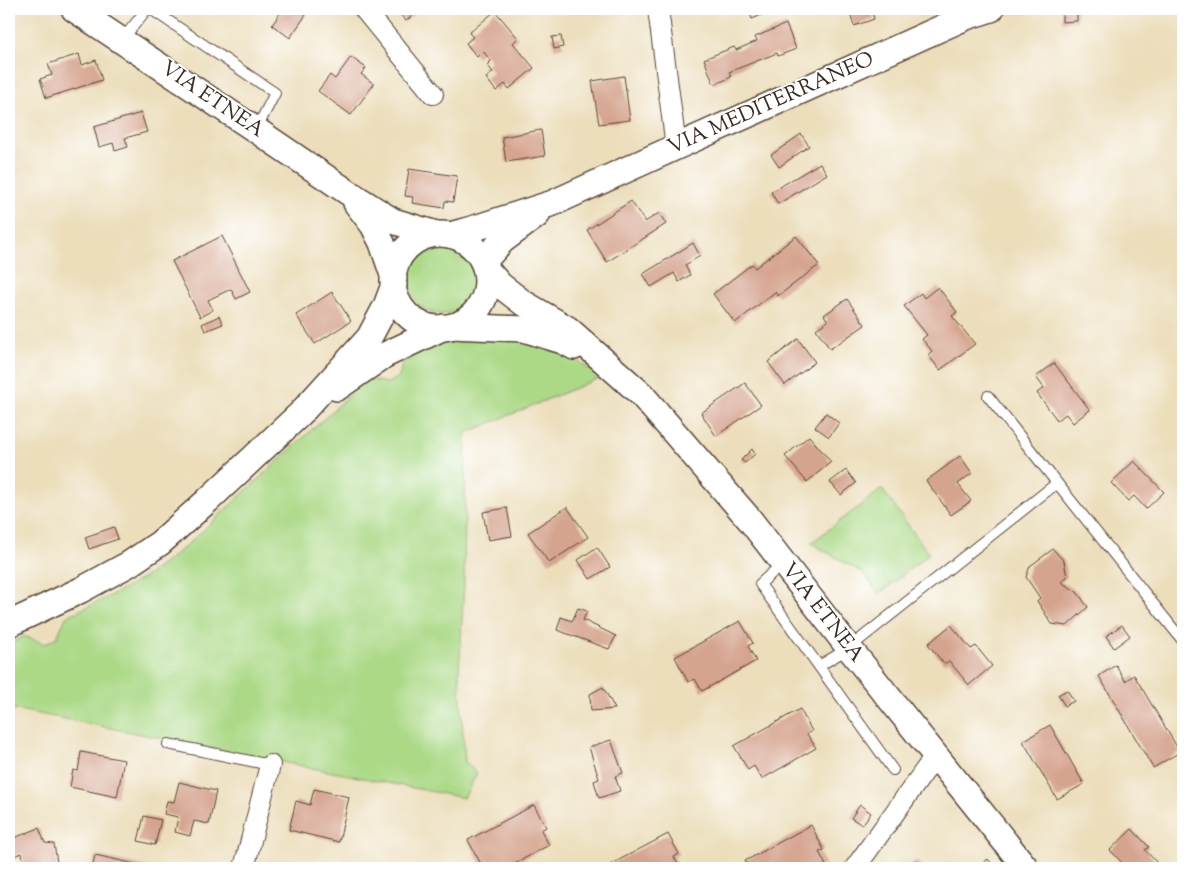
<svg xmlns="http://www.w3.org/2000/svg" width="1192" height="877" viewBox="0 0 1192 877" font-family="'Sorts Mill Goudy',serif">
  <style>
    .green { fill: #abd986; stroke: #738252 }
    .building { fill: #d5a48f }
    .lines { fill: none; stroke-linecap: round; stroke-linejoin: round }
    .service-casing { stroke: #564536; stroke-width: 12 }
    .minor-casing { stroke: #564536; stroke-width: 22 }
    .tertiary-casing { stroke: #564536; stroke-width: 28 }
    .service { stroke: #fff; stroke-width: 10 }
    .minor { stroke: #fff; stroke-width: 20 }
    .tertiary { stroke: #fff; stroke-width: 25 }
    .labels { text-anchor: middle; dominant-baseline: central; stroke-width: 4; stroke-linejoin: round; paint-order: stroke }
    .street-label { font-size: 21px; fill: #3b2a1e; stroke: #fff }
  </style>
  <rect width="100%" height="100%" fill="#fff"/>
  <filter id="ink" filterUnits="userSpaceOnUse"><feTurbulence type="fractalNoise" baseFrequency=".02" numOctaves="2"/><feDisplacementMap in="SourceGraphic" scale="10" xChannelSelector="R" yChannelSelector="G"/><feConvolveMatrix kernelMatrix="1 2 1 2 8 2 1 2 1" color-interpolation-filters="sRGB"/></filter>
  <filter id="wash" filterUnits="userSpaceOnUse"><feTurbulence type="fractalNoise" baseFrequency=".0096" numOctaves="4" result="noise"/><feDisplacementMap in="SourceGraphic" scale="20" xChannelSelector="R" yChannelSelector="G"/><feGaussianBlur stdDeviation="1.12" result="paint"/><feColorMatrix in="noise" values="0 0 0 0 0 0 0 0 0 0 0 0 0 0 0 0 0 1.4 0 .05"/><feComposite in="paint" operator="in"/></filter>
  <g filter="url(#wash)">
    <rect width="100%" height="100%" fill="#ecdebb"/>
    <g class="green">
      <path d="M442 251C451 252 461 252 468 258 471 261 474 267 475 271 477 275 478 282 477 286 475 302 459 313 444 314 412 315 391 271 424 254 429 251 436 251 442 251Z"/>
      <path d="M476 336 509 337 568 355 602 377 466 433 464 584 459 673 465 762 477 773 464 798 9 708V644L24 636 45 644 57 637 66 617 122 590 150 574 186 546 367 379 387 383 399 377 404 356 430 344 450 339Z"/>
      <path d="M882 489 929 554 879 594 863 573 811 543Z"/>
    </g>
    <g id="blocks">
      <g class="building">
        <path d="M283 9H310L290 38 272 25Z"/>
        <path d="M395 9H420L406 21Z"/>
        <path d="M749 9H762L764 14 752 19Z"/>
        <path d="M849 9H871L874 19 854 26Z"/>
        <path d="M1062 9H1077V21L1062 22Z"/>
        <path d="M495 11 518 38 513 43 534 68 509 89 505 84 496 91 486 78 493 72 487 65 491 61 483 51 477 57 466 43 473 37 469 33Z"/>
        <path d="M786 24 796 49 778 56 777 53 729 72 731 77 714 85 704 59 734 47 736 50 757 41 755 37Z"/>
        <path d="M561 36 563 47 554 49 552 37Z"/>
        <path d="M79 54 82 65 96 60 102 80 46 98 40 79 52 75 48 64Z"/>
        <path d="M351 57 366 68 361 74 374 84 351 115 318 91 330 75 335 79Z"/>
        <path d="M624 76 630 120 599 124 592 81Z"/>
        <path d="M141 113 147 132 125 138 128 147 115 151 113 143 99 147 94 127Z"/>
        <path d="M541 130 545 156 506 162 502 137Z"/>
        <path d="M801 134 809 146 779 167 771 155Z"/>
        <path d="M820 163 827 174 778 204 771 192Z"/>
        <path d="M409 169 457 176 453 202 445 201 444 208 412 203 413 197 405 196Z"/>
        <path d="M631 201 645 222 659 213 666 224 607 262 587 230Z"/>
        <path d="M222 236 250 292 236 299 231 289 208 300 213 310 200 317 172 261Z"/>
        <path d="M796 236 819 265 778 296 775 292 735 323 713 294 752 264 755 268Z"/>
        <path d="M693 243 700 256 685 265 690 275 679 282 674 273 651 287 643 274Z"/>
        <path d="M938 287 957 312 952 316 975 344 940 370 928 355 932 351 922 339 927 335 904 306 921 293 924 298Z"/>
        <path d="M332 292 351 321 315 344 296 315Z"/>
        <path d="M847 299 865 325 830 349 816 329 828 321 824 315Z"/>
        <path d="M219 316 223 324 205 331 202 324Z"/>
        <path d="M798 339 815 362 785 385 768 362Z"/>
        <path d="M1054 363 1090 410 1073 423 1066 414 1057 420 1037 393 1044 388 1036 377Z"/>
        <path d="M745 383 761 405 716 436 701 413Z"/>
        <path d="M826 413 839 423 829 437 815 427Z"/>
        <path d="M809 436 831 462 807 482 785 456Z"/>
        <path d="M752 449 755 454 745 463 741 460Z"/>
        <path d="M960 456 972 473 958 484 971 501 951 515 926 481Z"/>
        <path d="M1134 461 1164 492 1146 509 1134 496 1128 501 1111 483Z"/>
        <path d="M846 470 856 483 841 495 830 482Z"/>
        <path d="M567 507 588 537 549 563 528 533Z"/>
        <path d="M507 508 512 536 488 540 483 512Z"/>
        <path d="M114 527 118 539 89 549 85 537Z"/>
        <path d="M597 547 610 567 590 579 578 560Z"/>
        <path d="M1053 549 1064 561 1067 577 1061 582 1077 592 1088 607 1067 626 1052 624 1037 601 1040 598 1026 577 1030 566Z"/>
        <path d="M578 608 587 611 583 620 616 636 609 649 557 630 561 617 572 621Z"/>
        <path d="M740 621 753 643 748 646 756 661 702 691 695 679 688 682 675 657Z"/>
        <path d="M951 625 971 649 976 646 992 666 969 685 949 661 944 664 928 644Z"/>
        <path d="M1122 625 1130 636 1114 648 1106 636Z"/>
        <path d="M1116 665 1125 681 1134 675 1180 752 1153 768 1099 676Z"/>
        <path d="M603 687 615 709 591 711 590 694Z"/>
        <path d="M1067 690 1074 701 1065 706 1058 695Z"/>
        <path d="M800 709 812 731 807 734 816 748 762 779 754 766 748 770 734 746Z"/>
        <path d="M1050 725 1084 784 1057 799 1023 741Z"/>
        <path d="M611 740 623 773 615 776 620 791 599 798 594 781 599 779 589 747Z"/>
        <path d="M81 752 124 760 117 797 70 787 73 770 78 771Z"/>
        <path d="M179 782 216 791 209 824 194 821 190 836 175 832 178 817 164 814 167 801 174 802Z"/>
        <path d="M314 789 349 797 339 842 289 830 296 801 310 805Z"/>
        <path d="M534 805 546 827 541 830 549 845 507 868H491L488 863 482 866 468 840Z"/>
        <path d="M860 805 871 813 862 825 851 818Z"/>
        <path d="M144 816 161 820 155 845 138 841Z"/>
        <path d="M811 825 824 850 819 852 826 865 819 868H749L745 861Z"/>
        <path d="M39 828 45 843 54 844 58 868H24L22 853 9 858V840Z"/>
        <path d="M1132 829 1149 847 1145 850 1159 865 1155 868H1122L1125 866 1110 850Z"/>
        <path d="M668 834 679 854 674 857 680 868H604Z"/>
        <path d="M95 855 149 867V868H92Z"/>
        <path d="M988 859 995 868H979L978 867Z"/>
        <path d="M917 860 923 868H904Z"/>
      </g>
    </g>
  </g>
  <g filter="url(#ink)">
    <use href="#blocks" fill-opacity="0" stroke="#564536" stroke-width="1"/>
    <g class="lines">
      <defs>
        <g id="service">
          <path d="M151 9 275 93 256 130"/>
          <path d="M122 40 147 9"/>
          <path d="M988 396 1057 483"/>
          <path d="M783 563 760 584 893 770"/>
          <path d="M819 666 849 648 1057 483 1183 641"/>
          <path d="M168 744 270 765"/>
        </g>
        <g id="minor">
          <path d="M364 9 433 94"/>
          <path d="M658 9 676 147"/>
          <path d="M244 868 270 765"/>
          <path d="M855 868 936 755"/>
        </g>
        <g id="tertiary">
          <path d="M74 9 256 130 349 193 393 221 436 234"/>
          <path d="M356 203 373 225 382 243 394 278"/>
          <circle cx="440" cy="281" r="47"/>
          <path d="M450 235 472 229 553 203 676 147 966 17 991 9"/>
          <path d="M483 262 502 241 537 215"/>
          <path d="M486 269 500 285 522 302 568 329 641 394 750 520 849 648 1026 868"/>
          <path d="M452 326 524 329 563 341 574 347"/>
          <path d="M337 388 385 355 444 327"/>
          <path d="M9 624 81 590 129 564 160 543 207 501 300 414 369 338 386 306 394 285"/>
        </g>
      </defs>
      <use href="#service" class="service-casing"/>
      <use href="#minor" class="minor-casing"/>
      <use href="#tertiary" class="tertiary-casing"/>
      <use href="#service" class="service"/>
      <use href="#minor" class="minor"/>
      <use href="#tertiary" class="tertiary"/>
    </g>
  </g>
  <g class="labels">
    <g class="street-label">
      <text transform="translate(212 100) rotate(34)">VIA ETNEA</text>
      <text transform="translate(771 104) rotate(-24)">VIA MEDITERRANEO</text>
      <text transform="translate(822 613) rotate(52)">VIA ETNEA</text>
    </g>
  </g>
  <rect width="1192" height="877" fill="none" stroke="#fff" stroke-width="30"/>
</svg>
